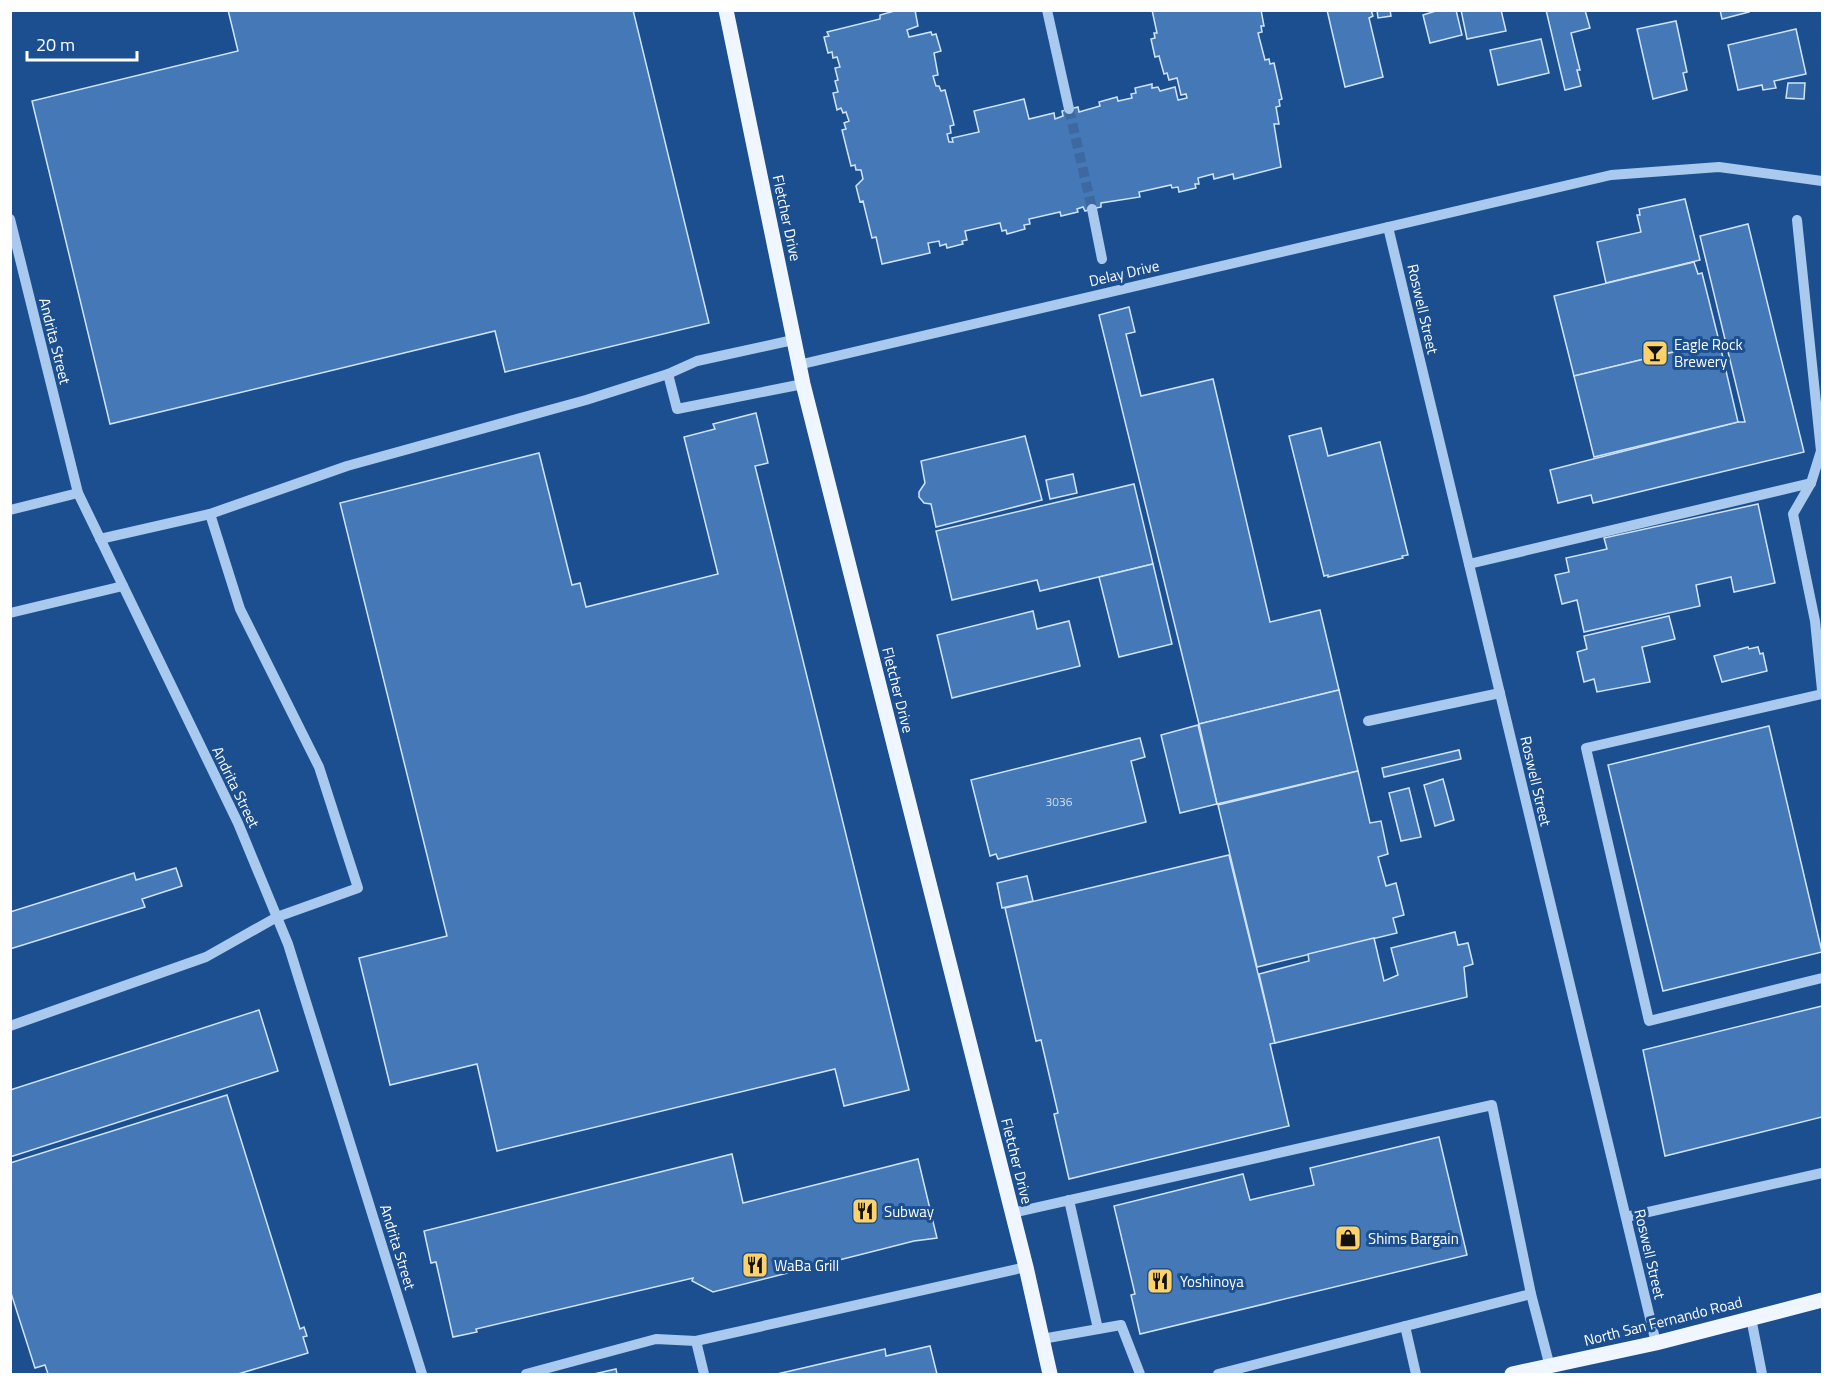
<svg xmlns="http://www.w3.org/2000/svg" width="1833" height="1385" viewBox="0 0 1833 1385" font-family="'Titillium Web',sans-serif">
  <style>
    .building { fill: #4478b7; stroke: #cfe3fa; stroke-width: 1.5 }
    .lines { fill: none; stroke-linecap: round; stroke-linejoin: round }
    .minor-tunnel { stroke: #3d69a0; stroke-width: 10; stroke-dasharray: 10 5; stroke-linecap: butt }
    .minor { stroke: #a9c9ee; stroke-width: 10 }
    .major { stroke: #f0f6ff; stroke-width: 15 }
    .labels { text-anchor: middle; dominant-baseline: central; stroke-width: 6; stroke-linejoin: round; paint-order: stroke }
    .number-label { font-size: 12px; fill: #d0dded }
    .street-label { font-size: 15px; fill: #fff; stroke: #1b4f8f }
    .poi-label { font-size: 15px; fill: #fff; stroke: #1b4f8f; text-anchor: start }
  </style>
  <rect width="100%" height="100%" fill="#1b4f8f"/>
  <g class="building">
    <path d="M228 10H633L709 323 505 372 495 331 110 424 32 101 238 51Z"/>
    <path d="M898 10H915L918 26 907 30 909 37 931 32 932 35 936 34 941 51 934 53 938 75 933 76 936 86H939L941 91 945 90 954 125 950 126 951 133 947 134 949 142H953L952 138 979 132 974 111 1024 99 1029 119 1054 113 1055 119 1063 116 1062 111 1078 107 1079 112 1100 106 1099 102 1117 97 1118 101 1132 98 1131 94 1136 93 1135 88 1152 84V88L1158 87 1160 91 1175 87 1178 100 1187 98 1186 94 1181 95 1177 78 1169 80 1167 73 1164 74 1159 56 1155 57 1151 39 1155 38 1154 33H1157L1152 10H1261L1264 26H1261L1262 32 1258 33 1265 60 1269 59 1270 64 1274 63 1282 99 1279 100 1280 106 1276 107 1279 124H1274L1281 167 1234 179 1233 174 1214 179 1213 174 1198 178 1199 184H1195L1196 188 1179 192 1178 187 1172 188 1171 185 1139 192 1140 197 1101 203V207L1092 209 1085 211 1083 207 1077 209 1078 212 1061 216 1060 212 1029 219 1030 224 1024 225 1025 229 1007 234 1006 230 1002 231 1000 223 965 231 967 240 962 241 963 244 947 248 946 244 940 246 939 241 928 243 930 253 882 264 876 237 872 238 863 201 860 202 856 186 863 179 861 170H856L855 165 851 166 842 130 846 129 844 123 849 121 846 112 843 113 841 108 837 110 833 93 838 92 835 81 838 80 835 68 840 67 837 57 833 58 832 52 828 53 824 37 829 36 827 32 880 19V15Z"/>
    <path d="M1327 10H1371L1373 16 1369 18 1383 77 1345 87Z"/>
    <path d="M1377 10H1390L1391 16 1378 18Z"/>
    <path d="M1439 10H1456L1462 35 1430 43 1423 15Z"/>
    <path d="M1461 10H1501L1506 31 1467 39Z"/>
    <path d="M1546 10H1585L1590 28 1571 33 1580 70H1577L1581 86 1565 90Z"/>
    <path d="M1720 10H1748L1749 12 1722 19Z"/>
    <path d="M1676 21 1687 72 1683 73 1687 90 1653 99 1637 29Z"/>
    <path d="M1796 29 1806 74 1774 81 1776 88 1763 90 1762 85 1738 90 1728 45Z"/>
    <path d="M1541 39 1549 73 1498 85 1490 50Z"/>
    <path d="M1788 83H1805L1804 99 1786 98Z"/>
    <path d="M1685 199 1700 260 1606 283 1597 242 1641 232 1637 215H1640L1639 209Z"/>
    <path d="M1748 224 1804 452 1593 503 1591 495 1558 503 1550 470 1738 422H1745L1700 236Z"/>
    <path d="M1694 262 1698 274 1702 273 1719 341 1574 376 1554 296Z"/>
    <path d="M1129 307 1135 332 1126 334 1141 396 1213 379 1270 622 1320 610 1339 690 1199 724 1099 315Z"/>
    <path d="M1719 341 1738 422 1594 457 1574 376Z"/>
    <path d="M756 413 768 463 755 466 909 1090 844 1106 835 1069 497 1151 477 1064 390 1085 359 958 447 936 340 503 539 453 572 585 580 583 586 607 718 574 684 437 715 429 713 424Z"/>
    <path d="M1321 428 1328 456 1380 442 1408 555 1402 556 1403 558 1328 577V575L1324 576 1289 436Z"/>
    <path d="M1025 436 1042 500 936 527 931 504 924 503 919 497V492L925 483 921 461Z"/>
    <path d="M1073 474 1077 493 1050 499 1046 480Z"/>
    <path d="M1134 484 1153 564 1040 591 1037 580 952 600 936 531Z"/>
    <path d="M1758 504 1775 583 1734 592 1731 577 1696 585 1700 606 1584 632 1577 600 1562 604 1555 575 1569 572 1566 558 1607 549 1604 538Z"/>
    <path d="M1153 564 1172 644 1119 657 1099 577Z"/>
    <path d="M1033 611 1037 629 1069 621 1080 666 952 698 937 635Z"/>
    <path d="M1669 616 1675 639 1642 647 1650 682 1597 692 1594 679 1584 682 1577 652 1587 649 1584 636Z"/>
    <path d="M1748 647 1749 649 1758 647 1760 654 1763 653 1767 671 1722 682 1714 656Z"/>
    <path d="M1339 690 1358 771 1217 804 1199 724Z"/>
    <path d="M1198 725 1217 804 1180 813 1161 735Z"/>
    <path d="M1769 726 1822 952 1663 991 1608 765Z"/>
    <path d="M1140 738 1145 757 1131 761 1146 822 998 859 996 854 990 856 971 780Z"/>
    <path d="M1459 750 1461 759 1384 777 1382 768Z"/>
    <path d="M1358 771 1370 823 1381 821 1388 854 1378 857 1386 886 1396 883 1404 915 1393 918 1397 933 1257 967 1218 805Z"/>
    <path d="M1443 779 1454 820 1435 826 1424 785Z"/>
    <path d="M1409 788 1421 837 1401 841 1389 793Z"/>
    <path d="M1229 855 1275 1043 1270 1044 1289 1126 1069 1179 1054 1114 1058 1113 1041 1040 1036 1041 1005 908Z"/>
    <path d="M176 868 182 886 142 899 145 907 10 949V912L134 873 136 880Z"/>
    <path d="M1027 876 1033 901 1002 908 997 883Z"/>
    <path d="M1455 932 1458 945 1468 943 1473 964 1464 967 1467 997 1275 1043 1259 974 1309 961 1308 954 1374 938 1384 981 1398 975 1391 948Z"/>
    <path d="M1822 1006V1117L1665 1156 1643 1050Z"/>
    <path d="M259 1010 278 1071 10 1157V1090Z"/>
    <path d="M227 1095 300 1329 304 1327 307 1336 303 1337 308 1353 238 1374H48L45 1365 35 1368 10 1290V1163Z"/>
    <path d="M1439 1137 1467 1255 1140 1334 1131 1295 1135 1294 1114 1206 1243 1174 1250 1200 1314 1185 1310 1168Z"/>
    <path d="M732 1154 743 1203 918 1159 937 1238 914 1241 713 1292 692 1281 693 1278 476 1329 477 1332 453 1337 436 1262 431 1263 424 1231Z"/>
    <path d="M930 1346 937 1374H777L885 1349 886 1356Z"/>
    <path d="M616 1369 617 1374H594Z"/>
  </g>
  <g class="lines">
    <path class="minor-tunnel" d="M1069 109 1092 209"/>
    <g class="minor">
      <path d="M1047 10 1069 109"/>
      <path d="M1092 209 1102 259"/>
      <path d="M10 219 78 493 238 823 288 944 422 1374"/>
      <path d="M1797 220 1821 451 1811 483 1793 514 1815 621 1822 690"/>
      <path d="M1388 227 1656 1343"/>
      <path d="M798 365 1611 175 1719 167 1822 181"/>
      <path d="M668 374 677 409 803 384"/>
      <path d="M10 510 78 493"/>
      <path d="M100 539 210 514 347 466 586 400 668 374 697 361 793 340"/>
      <path d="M1469 564 1811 483"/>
      <path d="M10 613 123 586"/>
      <path d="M1822 694 1586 748 1649 1021 1822 978"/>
      <path d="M1368 721 1500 693"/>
      <path d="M10 1026 206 957 277 917 358 888 319 767 240 609 210 514"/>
      <path d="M1069 1200 1098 1329"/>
      <path d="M1012 1213 1492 1105 1531 1294 1218 1374"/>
      <path d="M1626 1217 1822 1173"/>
      <path d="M1531 1294 1550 1367"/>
      <path d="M1751 1318 1762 1374"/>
      <path d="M1405 1326 1416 1374"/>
      <path d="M1042 1339 1121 1325 1140 1374"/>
      <path d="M696 1341 704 1374"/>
      <path d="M526 1374 656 1339 696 1341 1026 1267"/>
    </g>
    <g class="major">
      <path d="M726 10 803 384 1026 1267 1050 1374"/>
      <path d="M1512 1374 1656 1343 1822 1300"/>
    </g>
  </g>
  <defs>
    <symbol id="bar-square" viewBox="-11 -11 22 22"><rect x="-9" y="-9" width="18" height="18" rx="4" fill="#ffd166" stroke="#1b4f8f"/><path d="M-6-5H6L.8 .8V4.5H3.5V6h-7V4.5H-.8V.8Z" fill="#111"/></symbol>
    <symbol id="restaurant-square" viewBox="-11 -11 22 22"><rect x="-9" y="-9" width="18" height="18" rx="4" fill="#ffd166" stroke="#1b4f8f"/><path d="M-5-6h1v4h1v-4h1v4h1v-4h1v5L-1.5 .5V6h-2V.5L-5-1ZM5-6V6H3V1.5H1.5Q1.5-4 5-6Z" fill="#111"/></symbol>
    <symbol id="shop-square" viewBox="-11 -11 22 22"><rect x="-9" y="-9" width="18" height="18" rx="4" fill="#ffd166" stroke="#1b4f8f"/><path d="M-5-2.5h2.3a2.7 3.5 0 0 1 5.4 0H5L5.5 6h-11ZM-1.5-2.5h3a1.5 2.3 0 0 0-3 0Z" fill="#111"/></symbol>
  </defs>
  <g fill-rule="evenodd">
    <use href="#bar-square" x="1640" y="338" width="30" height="30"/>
    <use href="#restaurant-square" x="850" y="1196" width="30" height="30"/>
    <use href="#shop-square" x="1333" y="1223" width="30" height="30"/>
    <use href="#restaurant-square" x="740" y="1250" width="30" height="30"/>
    <use href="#restaurant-square" x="1145" y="1266" width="30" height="30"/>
  </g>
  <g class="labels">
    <g class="number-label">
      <text x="1059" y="801">3036</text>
    </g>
    <g class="street-label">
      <text transform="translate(787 218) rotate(78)">Fletcher Drive</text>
      <text transform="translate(1124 273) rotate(-13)">Delay Drive</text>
      <text transform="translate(1423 309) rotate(77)">Roswell Street</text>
      <text transform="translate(55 341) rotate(76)">Andrita Street</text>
      <text transform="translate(898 690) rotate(76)">Fletcher Drive</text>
      <text transform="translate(1536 781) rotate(77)">Roswell Street</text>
      <text transform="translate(236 787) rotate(64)">Andrita Street</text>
      <text transform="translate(1017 1161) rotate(76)">Fletcher Drive</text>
      <text transform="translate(398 1247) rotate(73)">Andrita Street</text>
      <text transform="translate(1650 1254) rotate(77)">Roswell Street</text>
      <text transform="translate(1663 1321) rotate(-14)">North San Fernando Road</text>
    </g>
    <g class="poi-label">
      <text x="1674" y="344">Eagle Rock<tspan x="1674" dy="17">Brewery</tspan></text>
      <text x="884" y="1211">Subway</text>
      <text x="1368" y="1238">Shims Bargain</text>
      <text x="774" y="1265">WaBa Grill</text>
      <text x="1180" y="1281">Yoshinoya</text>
    </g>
  </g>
  <rect width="1833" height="1385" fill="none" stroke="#ffffff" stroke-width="24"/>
  <path d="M27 51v9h110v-9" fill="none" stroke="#ffffff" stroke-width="3"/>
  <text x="36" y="51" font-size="18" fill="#ffffff" stroke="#1b4f8f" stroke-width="4.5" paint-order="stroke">20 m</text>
</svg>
